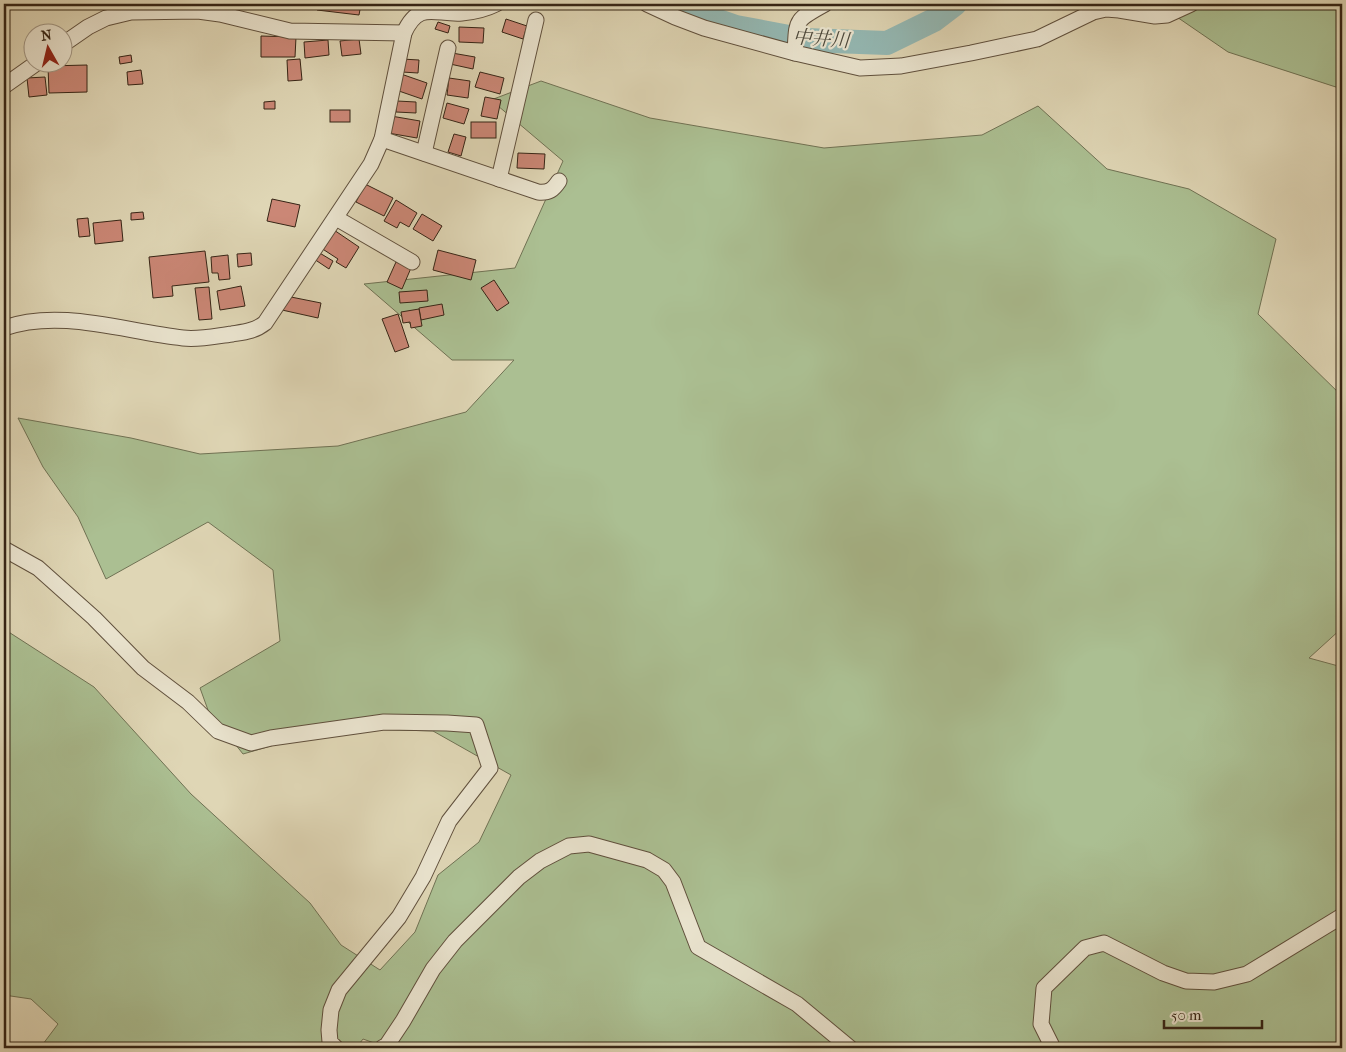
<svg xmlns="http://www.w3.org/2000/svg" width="1346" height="1052" viewBox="0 0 1346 1052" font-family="'IM FELL French Canon','Noto Serif JP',serif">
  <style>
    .green { fill: #abbf92; stroke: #707254 }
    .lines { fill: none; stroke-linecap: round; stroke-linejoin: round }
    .river { stroke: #94b8b3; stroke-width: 24 }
    .building { fill: #cb8776; stroke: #352415 }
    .minor-casing { stroke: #60503d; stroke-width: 17 }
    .minor { stroke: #eae4cf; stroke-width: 15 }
    .labels { text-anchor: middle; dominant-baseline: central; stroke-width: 4.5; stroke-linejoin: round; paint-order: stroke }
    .water-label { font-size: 19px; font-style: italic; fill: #4d493c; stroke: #eae4cf }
  </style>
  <rect width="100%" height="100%" fill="#dfd6b5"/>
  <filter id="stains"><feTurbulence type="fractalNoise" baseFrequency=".004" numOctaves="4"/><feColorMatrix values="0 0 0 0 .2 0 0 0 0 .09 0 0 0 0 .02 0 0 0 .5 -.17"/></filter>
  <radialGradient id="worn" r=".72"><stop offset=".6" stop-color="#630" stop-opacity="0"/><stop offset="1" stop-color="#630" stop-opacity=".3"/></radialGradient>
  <g class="green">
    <path d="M1158 4H1342V89L1228 52Z"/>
    <path d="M541 81 650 118 824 148 982 135 1038 106 1107 169 1189 189 1276 239 1258 314 1342 396V628L1309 658 1342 667V1048H388L363 1039 356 1048H40L58 1024 31 999 4 995V629L94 687 191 794 310 903 341 945 380 970 415 932 438 875 479 842 511 775 433 731 333 728 243 754 208 710 200 688 280 641 273 570 208 522 106 579 78 517 43 467 18 418 131 438 200 454 338 446 466 412 514 360H452L364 284 515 268 563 161 491 100Z"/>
  </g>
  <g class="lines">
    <path class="river" d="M681 4 713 19 736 27 805 40 887 43 934 20 955 4"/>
  </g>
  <g class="building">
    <path d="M318 4H361L359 15 317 10Z"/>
    <path d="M506 19 527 26 523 39 502 32Z"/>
    <path d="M438 22 450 26 448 33 435 29Z"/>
    <path d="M459 27 484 28 483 43 459 42Z"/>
    <path d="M261 36 296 37 295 57H261Z"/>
    <path d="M359 39 361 54 342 56 340 41Z"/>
    <path d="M328 40 329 55 305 58 304 42Z"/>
    <path d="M452 53 475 57 473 69 450 64Z"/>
    <path d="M131 55 132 62 120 64 119 57Z"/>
    <path d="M300 59 302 80 288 81 287 60Z"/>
    <path d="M402 59 419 60 418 73 402 72Z"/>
    <path d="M87 65V92L49 93 48 66Z"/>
    <path d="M141 70 143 84 128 85 127 72Z"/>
    <path d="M480 72 504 78 500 94 475 87Z"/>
    <path d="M401 74 427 83 422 99 396 90Z"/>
    <path d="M45 77 47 95 29 97 27 78Z"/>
    <path d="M449 78 470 81 468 98 447 95Z"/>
    <path d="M485 97 501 100 497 119 481 116Z"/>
    <path d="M275 101V109H264V102Z"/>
    <path d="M397 101 416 102V113L396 112Z"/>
    <path d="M447 103 469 109 464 124 443 118Z"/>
    <rect x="330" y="110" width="20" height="12"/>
    <path d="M391 116 420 121 417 138 388 133Z"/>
    <rect x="471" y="122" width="25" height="16"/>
    <path d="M454 134 466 137 461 156 448 152Z"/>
    <path d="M518 153 545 154 544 169 517 168Z"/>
    <path d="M365 184 393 198 384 216 356 202Z"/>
    <path d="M272 199 300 205 295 227 267 221Z"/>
    <path d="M396 200 417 213 409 227 400 222 397 228 384 221Z"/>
    <path d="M143 212 144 219 131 220V213Z"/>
    <path d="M422 214 442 226 433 241 413 229Z"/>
    <path d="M88 218 90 236 79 237 77 219Z"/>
    <path d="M121 220 123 241 95 244 93 223Z"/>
    <path d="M331 228 359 247 346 268 336 262 338 259 318 246Z"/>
    <path d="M438 250 476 260 471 280 433 270Z"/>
    <path d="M205 251 209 282 172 286 173 296 153 298 149 257Z"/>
    <path d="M318 252 333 261 329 269 314 259Z"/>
    <path d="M251 253 252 265 238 267 237 254Z"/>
    <path d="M228 255 230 279 219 280 218 273H212L211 257Z"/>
    <path d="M396 262 411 268 402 289 387 282Z"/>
    <path d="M494 280 509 303 497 311 481 288Z"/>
    <path d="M241 286 245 306 220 310 217 291Z"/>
    <path d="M209 287 212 319 199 320 195 288Z"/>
    <path d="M427 290 428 301 400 303 399 292Z"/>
    <path d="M286 296 321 303 318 318 282 310Z"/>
    <path d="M442 304 444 315 421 320 419 308Z"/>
    <path d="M419 309 422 326 411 328 410 322 403 323 401 312Z"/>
    <path d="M398 314 409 347 395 352 382 319Z"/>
  </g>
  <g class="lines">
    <defs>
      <g id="minor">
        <path d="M647 4 675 17 704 28 795 53 860 68 901 66 971 53 1037 39 1093 12 1106 9 1119 10 1155 16 1167 15 1191 4"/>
        <path d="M62 45 88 27 106 18 131 12 198 11 220 14 290 31 404 33"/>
        <path d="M795 53C797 19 794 21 825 4"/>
        <path d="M4 86 38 62"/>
        <path d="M382 139 538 192C549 193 553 190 559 181"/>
        <path d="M424 153 448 48"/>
        <path d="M499 179 536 20"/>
        <path d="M336 218 412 262"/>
        <path d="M4 328C61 308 125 332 183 338 199 340 216 336 232 334 244 332 255 331 265 323L371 164 382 139 404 33C419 0 435 15 462 13 473 12 486 9 496 4"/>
        <path d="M4 549 38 568 94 618 143 668 188 702 218 731 251 743 271 738 384 722 447 723 476 725 490 768 449 821 423 877 399 917 339 990 331 1010 329 1030 330 1042 336 1048"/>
        <path d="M382 1048 387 1045 403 1021 433 969 455 941 519 877 540 861 569 846 589 844 647 860 664 870 673 882 698 947 797 1004 850 1048"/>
        <path d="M1053 1048 1041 1024 1044 988 1085 948 1104 943 1163 973 1186 981 1214 982 1247 974 1342 916"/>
      </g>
    </defs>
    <use href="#minor" class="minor-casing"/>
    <use href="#minor" class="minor"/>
  </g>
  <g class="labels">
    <g class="water-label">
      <text transform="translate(821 39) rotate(4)">中井川</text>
    </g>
  </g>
  <rect width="1346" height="1052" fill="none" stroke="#dfd6b5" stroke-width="20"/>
  <rect x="5" y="5" width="1336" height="1042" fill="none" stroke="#352415" stroke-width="2.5"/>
  <rect x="10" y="10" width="1326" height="1032" fill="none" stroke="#352415"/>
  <g transform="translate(48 48) rotate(352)"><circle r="24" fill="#eae4cf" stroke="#a29785"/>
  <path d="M0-4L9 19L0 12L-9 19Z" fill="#8f2418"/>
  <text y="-8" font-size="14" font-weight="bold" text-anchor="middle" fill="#352415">N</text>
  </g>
  <path d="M1164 1020v8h98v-8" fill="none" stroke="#352415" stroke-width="2.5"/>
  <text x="1171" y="1020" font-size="15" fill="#352415" stroke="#eae4cf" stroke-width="4" paint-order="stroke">50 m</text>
  <rect width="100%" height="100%" filter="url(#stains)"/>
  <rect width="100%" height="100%" fill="url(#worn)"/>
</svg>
